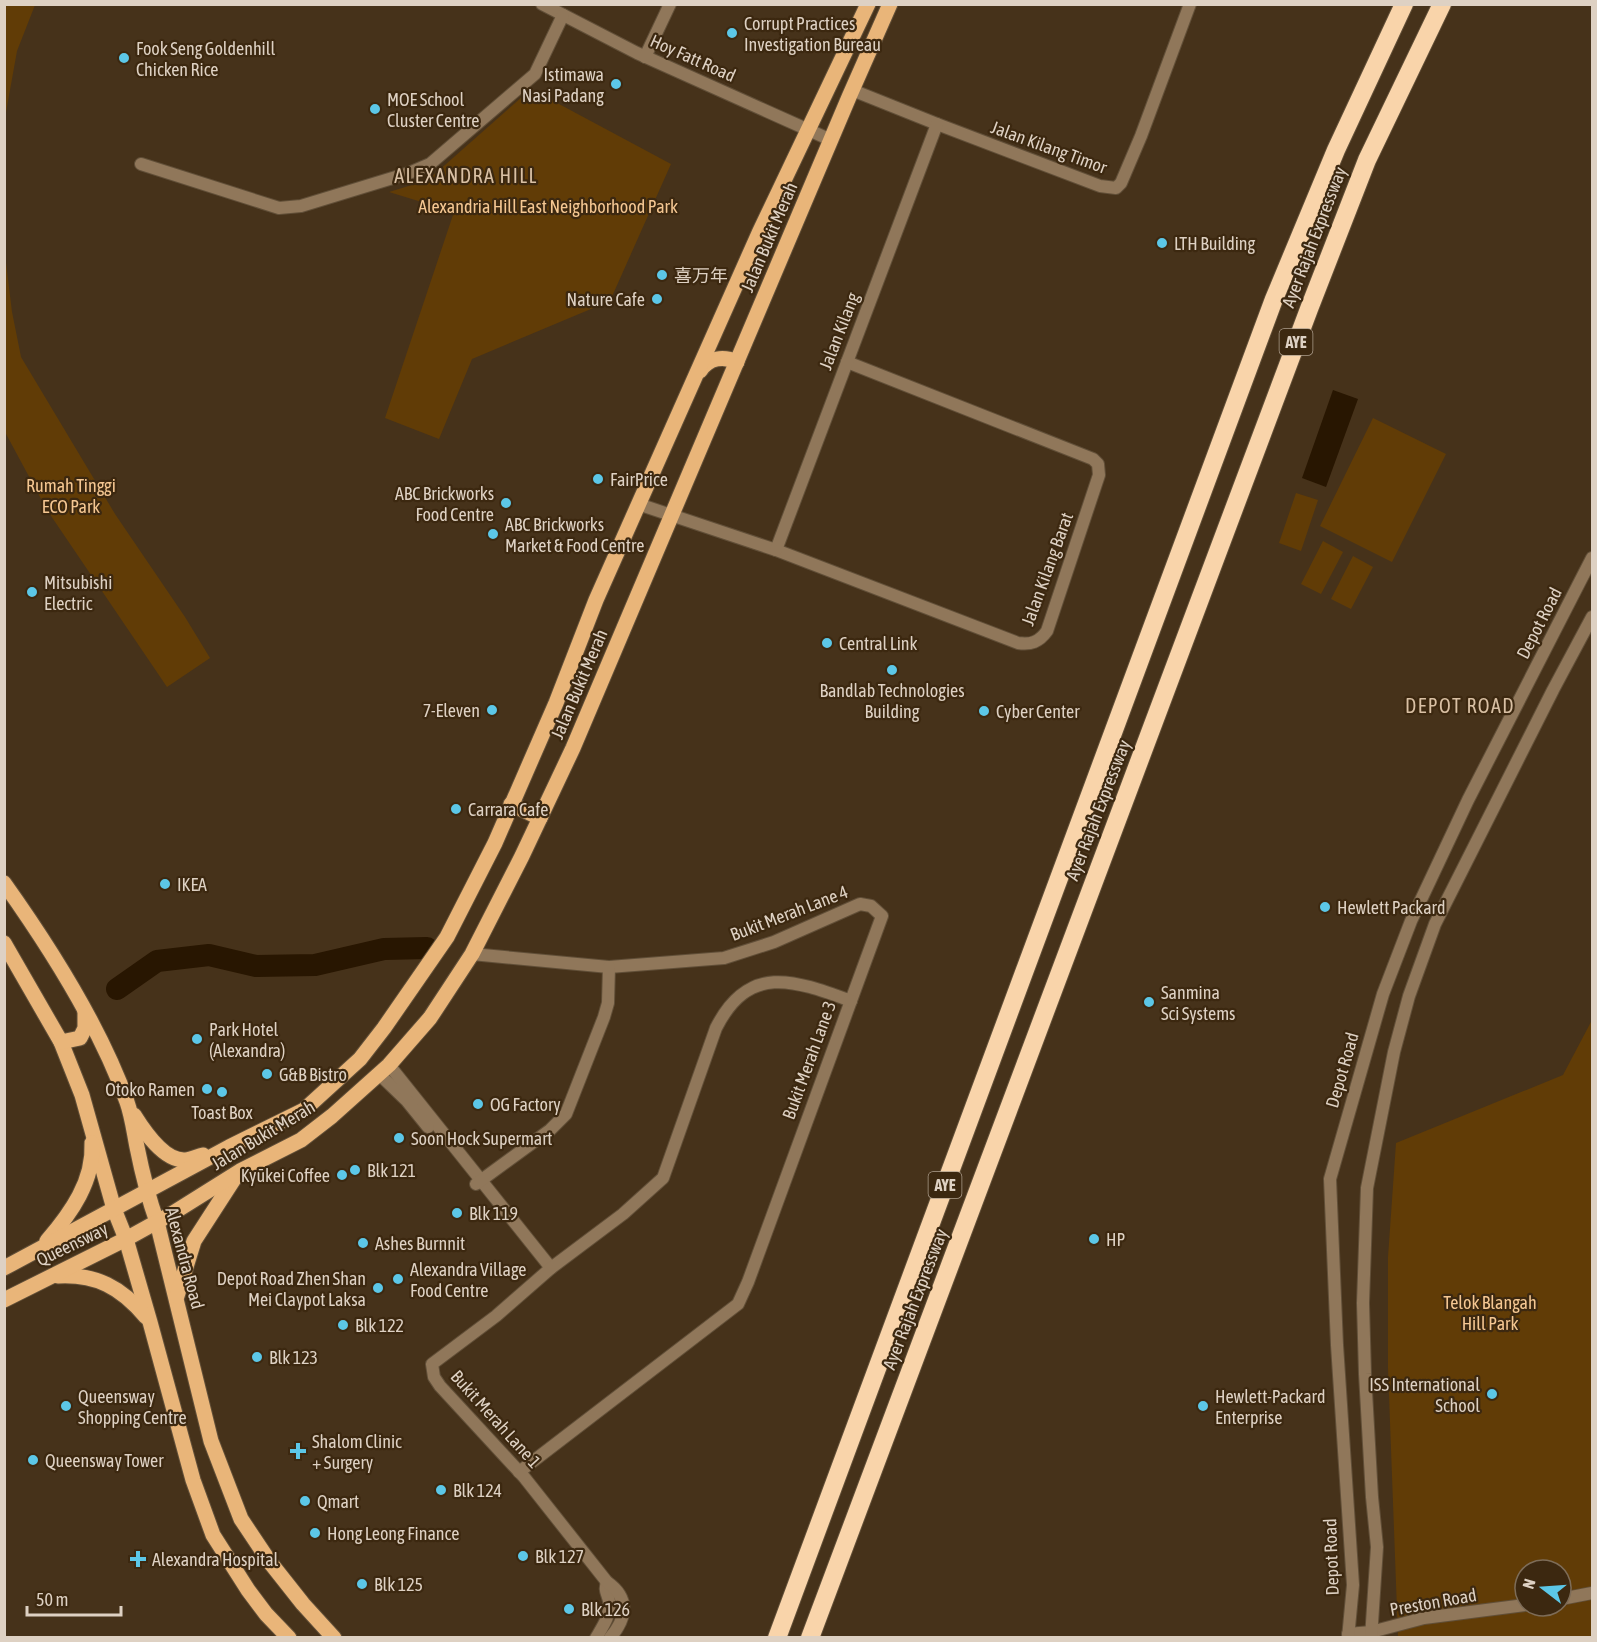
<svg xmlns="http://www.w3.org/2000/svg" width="1597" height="1642" viewBox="0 0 1597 1642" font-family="'Asap Condensed','Noto Sans SC',sans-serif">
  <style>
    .green { fill: #613c06; fill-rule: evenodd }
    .water { fill: #281601 }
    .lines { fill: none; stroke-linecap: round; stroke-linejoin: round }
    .river { stroke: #281601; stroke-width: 22 }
    .street-casing { stroke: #614f38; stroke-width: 14 }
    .primary-casing { stroke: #614f38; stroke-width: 17 }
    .highway-casing { stroke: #614f38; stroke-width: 20 }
    .street { stroke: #90775a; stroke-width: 12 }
    .primary { stroke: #e9b579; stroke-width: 15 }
    .highway { stroke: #f9d4aa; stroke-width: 18 }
    .poi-dot { fill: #5cc7e7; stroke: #3c2810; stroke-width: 2 }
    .labels { text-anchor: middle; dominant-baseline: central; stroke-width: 4.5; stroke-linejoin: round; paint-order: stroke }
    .shield { fill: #3c2810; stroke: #ad9e8d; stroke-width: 1.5 }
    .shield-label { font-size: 16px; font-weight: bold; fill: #ded1c3 }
    .poi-label { font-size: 18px; fill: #ded1c3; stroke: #3c2810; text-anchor: start }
    .street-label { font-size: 18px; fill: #ded1c3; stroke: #3c2810 }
    .park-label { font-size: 18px; fill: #f5c792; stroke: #3c2810 }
    .neighbourhood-label { font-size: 20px; letter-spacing: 1.5px; fill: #d9c0a4; stroke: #3c2810 }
  </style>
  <rect width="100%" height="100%" fill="#46321a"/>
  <g class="green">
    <path d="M5 4 35 5 17 51 5 118Z"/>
    <path d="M531 89 671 164 610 301 472 359 439 439 385 418 454 212 389 192 428 180Z"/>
    <path d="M5 254 12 312 21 357 115 514 185 617 210 658 167 687 47 510 5 432Z"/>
    <path d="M1373 418 1446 454 1392 562 1320 526Z"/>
    <path d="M1296 493 1318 500 1301 551 1279 543Z"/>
    <path d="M1323 541 1343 552 1321 594 1301 584Z"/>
    <path d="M1353 556 1373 567 1351 609 1331 599Z"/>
    <path d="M1592 1020V1637H1398L1388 1368V1257L1396 1143 1563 1075ZM1525 1570H1561V1606H1525Z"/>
  </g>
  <path class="water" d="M1333 390 1358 399 1326 487 1302 478Z"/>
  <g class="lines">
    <path class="river" d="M117 989 157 961 209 955 256 966 315 965 384 949 427 948"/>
    <defs>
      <g id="street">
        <path d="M542 4 637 53 831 140"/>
        <path d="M645 57 670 4"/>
        <path d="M852 90 937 124 1100 186 1116 188 1121 183 1141 136 1190 4"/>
        <path d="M141 164 279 208 301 206 409 173 430 164 535 74 563 15"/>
        <path d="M638 504 776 550 1018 643C1031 645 1039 642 1047 631L1099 475 1098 464 1093 459 847 362"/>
        <path d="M776 550 937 124"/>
        <path d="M472 954 609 967 724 958 774 942 860 904 871 906 882 916 748 1282 738 1304 519 1472"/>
        <path d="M389 1065 551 1268"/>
        <path d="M379 1074 407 1101 428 1127"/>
        <path d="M476 1184 550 1130 566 1114 604 1017 608 1003 609 967"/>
        <path d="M1561 1599 1592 1593"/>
        <path d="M1348 1634 1371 1632 1424 1618 1525 1605"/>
        <path d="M596 1638C603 1626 611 1615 609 1601 607 1592 604 1591 607 1582"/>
        <path d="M610 1638C627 1618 630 1598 607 1582L524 1477 440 1386 434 1377 432 1364 496 1316 551 1268 623 1214 663 1178 716 1028C749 963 794 980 851 1001"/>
        <path d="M1348 1638 1353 1585 1337 1345 1330 1179 1383 994 1411 921 1468 800 1592 558"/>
        <path d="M1371 1638 1377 1547 1372 1497 1365 1374 1363 1303 1367 1188 1394 1052 1409 996 1435 924 1553 690 1592 617"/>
      </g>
      <g id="primary">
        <path d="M700 371C709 357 724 356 737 362"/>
        <path d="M511 804 540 818"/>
        <path d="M4 883C51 949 100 1026 127 1102 132 1116 134 1132 137 1147 142 1172 148 1197 157 1222L211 1441 241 1519 269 1561 303 1604 334 1638"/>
        <path d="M4 943 61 1042 82 1095 114 1209 126 1239 150 1322 193 1480 213 1535 248 1590 266 1614 289 1638"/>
        <path d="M61 1042 80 1038 85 1028V1012"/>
        <path d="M134 1115C144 1131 164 1161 185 1160 191 1160 198 1156 203 1155"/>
        <path d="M47 1241C71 1213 94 1181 92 1143"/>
        <path d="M4 1268 229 1147 304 1110 360 1059 384 1028 447 937 495 843 556 703 596 600 759 233 868 4"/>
        <path d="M58 1276C96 1274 121 1287 146 1317"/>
        <path d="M177 1296 194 1241 236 1176"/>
        <path d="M4 1300 126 1239 173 1213 240 1171 301 1140 332 1116 389 1065 430 1018 472 954 522 856 573 748 849 97 890 4"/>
      </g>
      <g id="highway">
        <path d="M777 1638 1274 299 1336 150 1404 4"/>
        <path d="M810 1638 1309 309 1367 160 1442 4"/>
      </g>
    </defs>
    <use href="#street" class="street-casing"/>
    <use href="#primary" class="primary-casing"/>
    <use href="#highway" class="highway-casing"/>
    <use href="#street" class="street"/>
    <use href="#primary" class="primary"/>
    <use href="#highway" class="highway"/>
  </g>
  <g class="poi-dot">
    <circle cx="732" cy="33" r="6"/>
    <circle cx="124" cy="58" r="6"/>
    <circle cx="616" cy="84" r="6"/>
    <circle cx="375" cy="109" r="6"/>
    <circle cx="1162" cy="243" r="6"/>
    <circle cx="662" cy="275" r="6"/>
    <circle cx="657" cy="299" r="6"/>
    <circle cx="598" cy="479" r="6"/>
    <circle cx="506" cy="503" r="6"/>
    <circle cx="493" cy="534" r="6"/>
    <circle cx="32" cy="592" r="6"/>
    <circle cx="827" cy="643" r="6"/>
    <circle cx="892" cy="670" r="6"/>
    <circle cx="492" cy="710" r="6"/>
    <circle cx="984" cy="711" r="6"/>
    <circle cx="456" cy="809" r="6"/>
    <circle cx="165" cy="884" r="6"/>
    <circle cx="1325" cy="907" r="6"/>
    <circle cx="1149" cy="1002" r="6"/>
    <circle cx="197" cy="1039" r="6"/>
    <circle cx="267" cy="1074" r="6"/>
    <circle cx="207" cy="1089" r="6"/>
    <circle cx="222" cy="1092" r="6"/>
    <circle cx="478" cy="1104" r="6"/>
    <circle cx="399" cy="1138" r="6"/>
    <circle cx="355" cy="1170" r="6"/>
    <circle cx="342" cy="1175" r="6"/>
    <circle cx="457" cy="1213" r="6"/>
    <circle cx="1094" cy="1239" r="6"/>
    <circle cx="363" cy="1243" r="6"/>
    <circle cx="398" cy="1279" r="6"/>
    <circle cx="378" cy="1288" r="6"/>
    <circle cx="343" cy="1325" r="6"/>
    <circle cx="257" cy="1357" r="6"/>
    <circle cx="1492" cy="1394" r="6"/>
    <circle cx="66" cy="1406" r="6"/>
    <circle cx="1203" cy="1406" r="6"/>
    <path d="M295 1442h6v6h6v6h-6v6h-6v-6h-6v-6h6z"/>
    <circle cx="33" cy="1460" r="6"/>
    <circle cx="441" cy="1490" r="6"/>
    <circle cx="305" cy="1501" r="6"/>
    <circle cx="315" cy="1533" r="6"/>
    <circle cx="523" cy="1556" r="6"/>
    <path d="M135 1550h6v6h6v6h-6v6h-6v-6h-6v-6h6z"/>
    <circle cx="362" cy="1584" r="6"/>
    <circle cx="569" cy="1609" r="6"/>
  </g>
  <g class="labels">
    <g class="shield">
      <rect x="1279.5" y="329" width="33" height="26" rx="4.5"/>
      <rect x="928.5" y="1172" width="33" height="26" rx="4.5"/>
    </g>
    <g class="shield-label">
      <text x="1296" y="342">AYE</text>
      <text x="945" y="1185">AYE</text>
    </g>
    <g class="poi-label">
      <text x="744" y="23">Corrupt Practices<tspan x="744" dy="21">Investigation Bureau</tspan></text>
      <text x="136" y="48">Fook Seng Goldenhill<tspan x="136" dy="21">Chicken Rice</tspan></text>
      <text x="604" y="74" text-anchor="end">Istimawa<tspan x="604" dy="21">Nasi Padang</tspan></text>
      <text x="387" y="99">MOE School<tspan x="387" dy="21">Cluster Centre</tspan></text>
      <text x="1174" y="243">LTH Building</text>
      <text x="674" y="275">喜万年</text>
      <text x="645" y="299" text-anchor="end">Nature Cafe</text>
      <text x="610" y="479">FairPrice</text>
      <text x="494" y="493" text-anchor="end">ABC Brickworks<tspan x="494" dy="21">Food Centre</tspan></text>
      <text x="505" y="524">ABC Brickworks<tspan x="505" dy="21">Market &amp; Food Centre</tspan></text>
      <text x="44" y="582">Mitsubishi<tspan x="44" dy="21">Electric</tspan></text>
      <text x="839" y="643">Central Link</text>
      <text x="892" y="690" text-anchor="middle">Bandlab Technologies<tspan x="892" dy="21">Building</tspan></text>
      <text x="480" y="710" text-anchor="end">7-Eleven</text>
      <text x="996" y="711">Cyber Center</text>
      <text x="468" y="809">Carrara Cafe</text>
      <text x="177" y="884">IKEA</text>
      <text x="1337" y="907">Hewlett Packard</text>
      <text x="1161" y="992">Sanmina<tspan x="1161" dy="21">Sci Systems</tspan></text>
      <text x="209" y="1029">Park Hotel<tspan x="209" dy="21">(Alexandra)</tspan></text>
      <text x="279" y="1074">G&amp;B Bistro</text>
      <text x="195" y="1089" text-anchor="end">Otoko Ramen</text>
      <text x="490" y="1104">OG Factory</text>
      <text x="222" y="1112" text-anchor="middle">Toast Box</text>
      <text x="411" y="1138">Soon Hock Supermart</text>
      <text x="367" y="1170">Blk 121</text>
      <text x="330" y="1175" text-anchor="end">Kyūkei Coffee</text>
      <text x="469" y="1213">Blk 119</text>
      <text x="1106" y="1239">HP</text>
      <text x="375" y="1243">Ashes Burnnit</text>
      <text x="410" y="1269">Alexandra Village<tspan x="410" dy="21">Food Centre</tspan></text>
      <text x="366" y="1278" text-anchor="end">Depot Road Zhen Shan<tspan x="366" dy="21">Mei Claypot Laksa</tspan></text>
      <text x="355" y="1325">Blk 122</text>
      <text x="269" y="1357">Blk 123</text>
      <text x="1480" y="1384" text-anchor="end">ISS International<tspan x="1480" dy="21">School</tspan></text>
      <text x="78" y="1396">Queensway<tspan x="78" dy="21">Shopping Centre</tspan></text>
      <text x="1215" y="1396">Hewlett-Packard<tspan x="1215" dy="21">Enterprise</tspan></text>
      <text x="312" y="1441">Shalom Clinic<tspan x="312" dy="21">+ Surgery</tspan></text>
      <text x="45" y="1460">Queensway Tower</text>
      <text x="453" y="1490">Blk 124</text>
      <text x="317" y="1501">Qmart</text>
      <text x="327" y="1533">Hong Leong Finance</text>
      <text x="535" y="1556">Blk 127</text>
      <text x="152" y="1559">Alexandra Hospital</text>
      <text x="374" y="1584">Blk 125</text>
      <text x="581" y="1609">Blk 126</text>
    </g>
    <g class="street-label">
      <text transform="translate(693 58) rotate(24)">Hoy Fatt Road</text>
      <text transform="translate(1049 147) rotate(20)">Jalan Kilang Timor</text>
      <text transform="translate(769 237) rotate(-67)">Jalan Bukit Merah</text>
      <text transform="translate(1314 237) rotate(-69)">Ayer Rajah Expressway</text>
      <text transform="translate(839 331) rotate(-69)">Jalan Kilang</text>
      <text transform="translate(1047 569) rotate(-70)">Jalan Kilang Barat</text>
      <text transform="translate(1539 623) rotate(-63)">Depot Road</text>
      <text transform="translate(579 684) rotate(-67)">Jalan Bukit Merah</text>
      <text transform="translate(1098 810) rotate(-69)">Ayer Rajah Expressway</text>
      <text transform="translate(789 913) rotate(-21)">Bukit Merah Lane 4</text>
      <text transform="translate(809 1060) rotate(-70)">Bukit Merah Lane 3</text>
      <text transform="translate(1342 1070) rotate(-74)">Depot Road</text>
      <text transform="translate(263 1135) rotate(-31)">Jalan Bukit Merah</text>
      <text transform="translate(72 1244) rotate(-26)">Queensway</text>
      <text transform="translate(185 1258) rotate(75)">Alexandra Road</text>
      <text transform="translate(915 1299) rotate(-69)">Ayer Rajah Expressway</text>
      <text transform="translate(496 1419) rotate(48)">Bukit Merah Lane 1</text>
      <text transform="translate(1331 1557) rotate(-92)">Depot Road</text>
      <text transform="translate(1433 1602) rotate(-10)">Preston Road</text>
    </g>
    <g class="park-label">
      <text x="548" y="206">Alexandria Hill East Neighborhood Park</text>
      <text x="71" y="485">Rumah Tinggi<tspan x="71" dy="21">ECO Park</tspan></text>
      <text x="1490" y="1302">Telok Blangah<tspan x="1490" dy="21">Hill Park</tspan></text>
    </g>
    <g class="neighbourhood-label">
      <text x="466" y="175">ALEXANDRA HILL</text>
      <text x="1460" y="705">DEPOT ROAD</text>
    </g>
  </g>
  <rect width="1597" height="1642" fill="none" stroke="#ded1c3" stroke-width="12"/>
  <g transform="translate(1543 1588) rotate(287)"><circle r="28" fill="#3c2810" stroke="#7d6c58" stroke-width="1.5"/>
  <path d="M0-4.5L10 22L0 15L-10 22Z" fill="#5cc7e7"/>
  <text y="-9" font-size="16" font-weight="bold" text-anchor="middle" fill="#ded1c3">N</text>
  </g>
  <path d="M27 1606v9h94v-9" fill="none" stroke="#ded1c3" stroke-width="3"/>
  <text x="36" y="1606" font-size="18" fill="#ded1c3" stroke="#3c2810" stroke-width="4.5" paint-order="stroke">50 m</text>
</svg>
